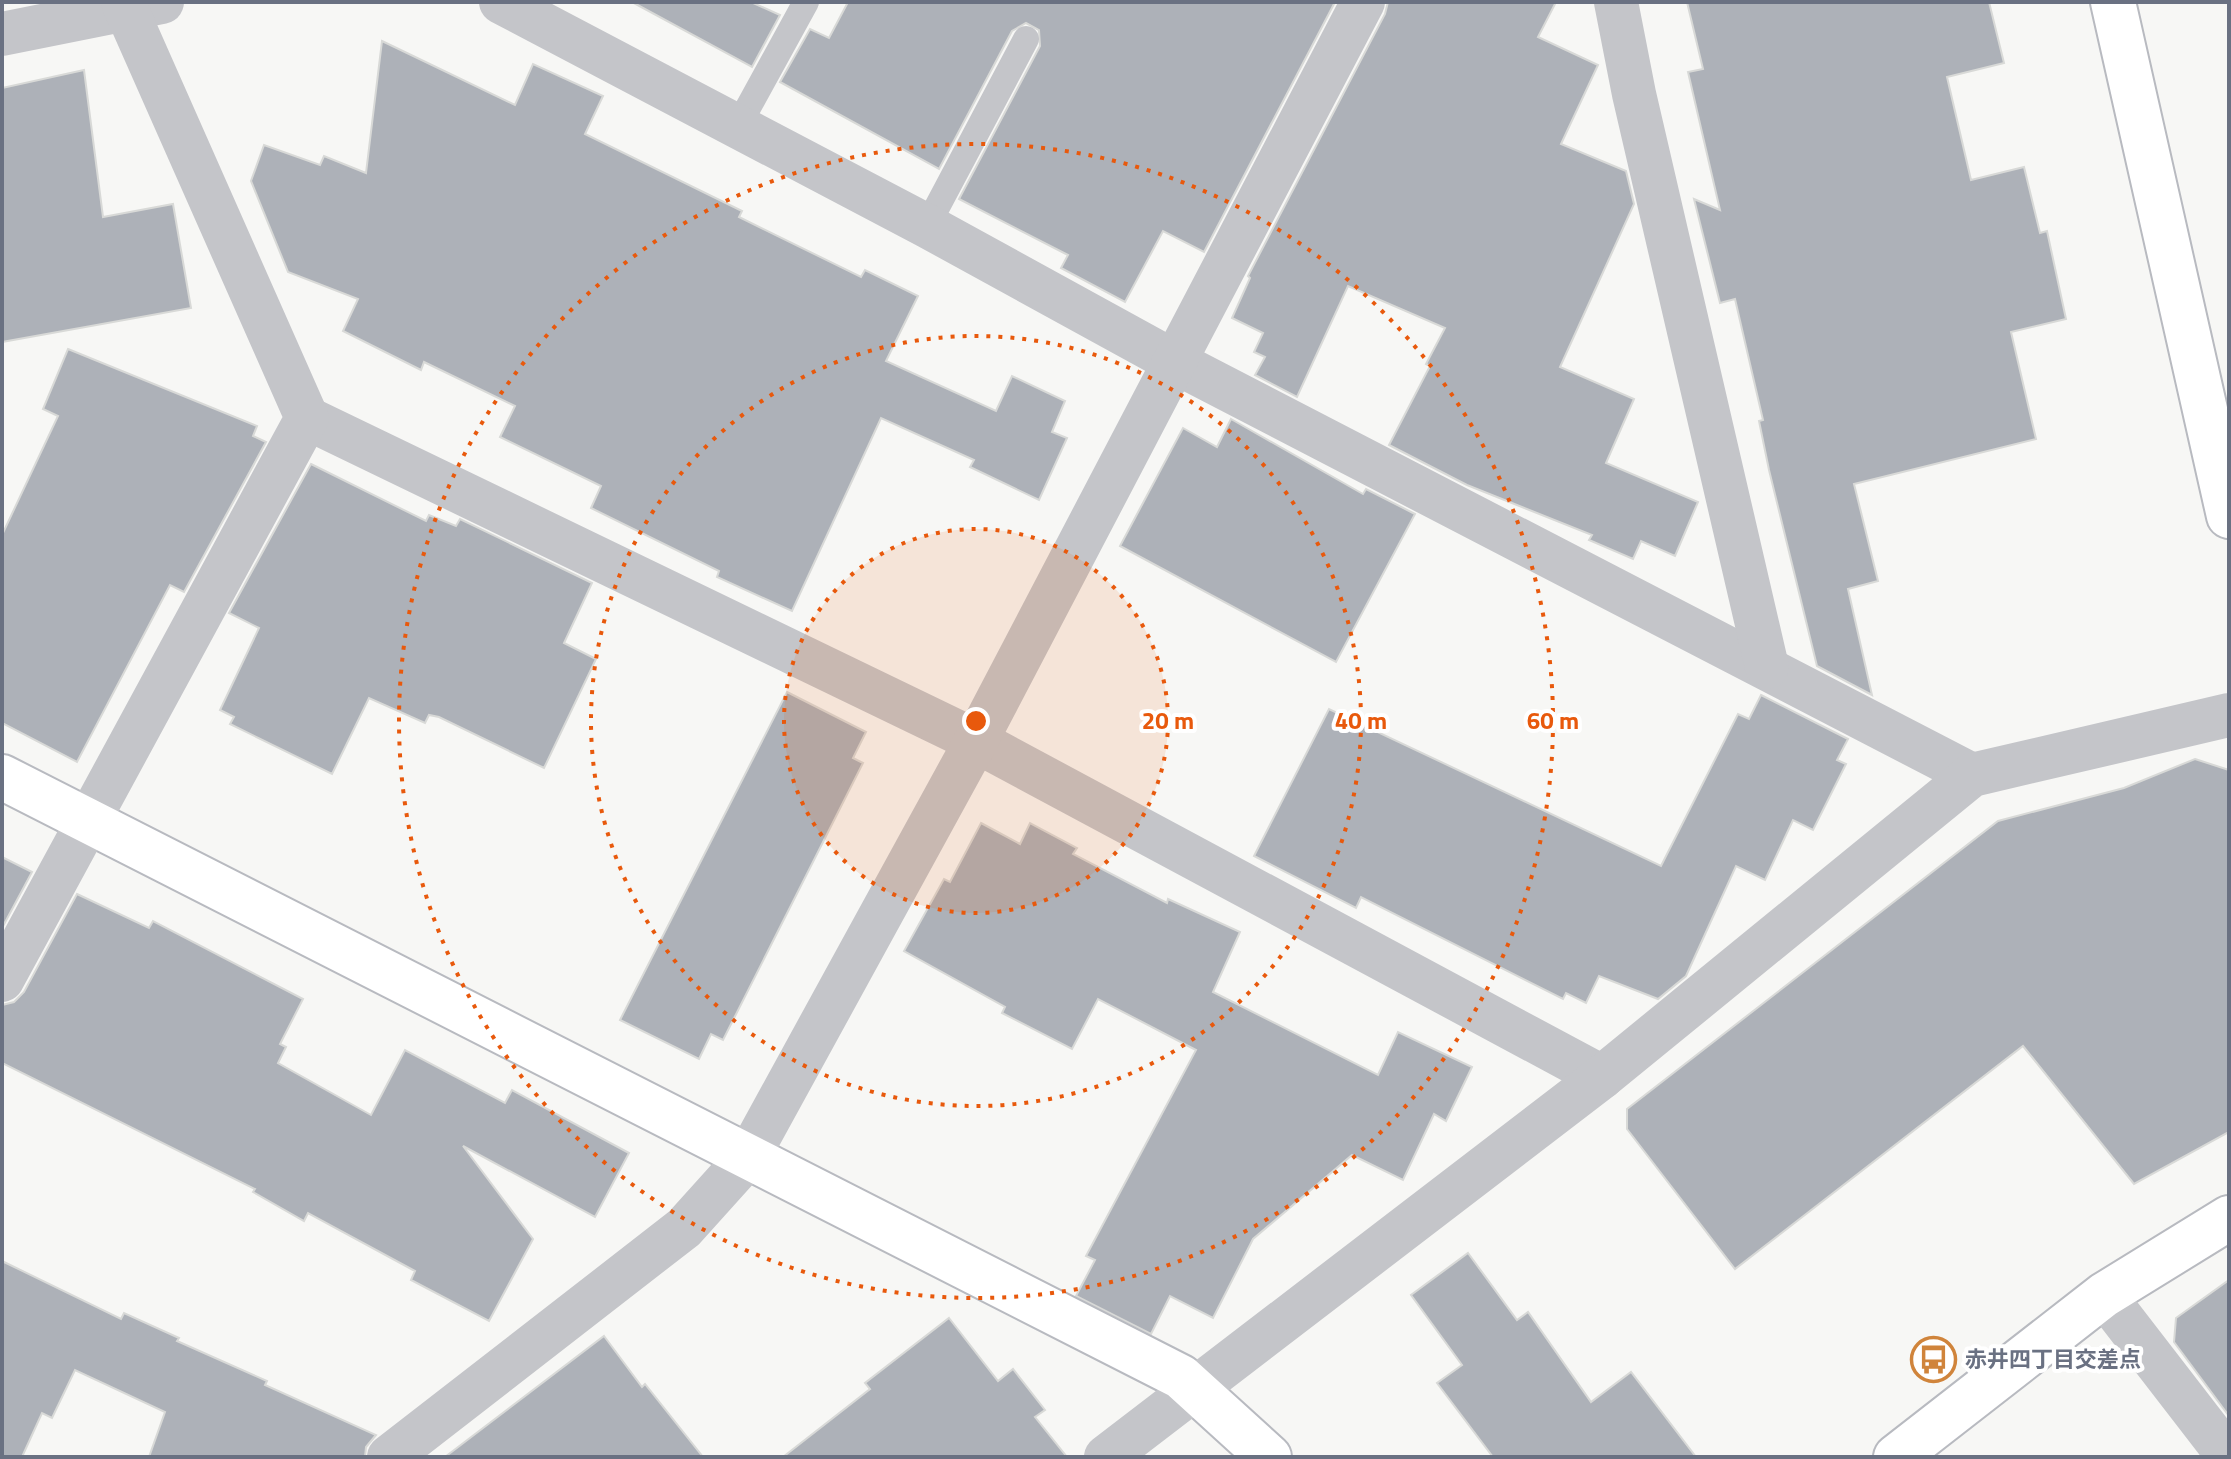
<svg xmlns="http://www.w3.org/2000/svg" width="2231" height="1459" viewBox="0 0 2231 1459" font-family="'Titillium Web','Noto Sans JP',sans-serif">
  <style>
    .building { fill: #adb1b8; stroke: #d8d9d7; stroke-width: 2 }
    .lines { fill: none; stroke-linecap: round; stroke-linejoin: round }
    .secondary-casing { stroke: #b8bac0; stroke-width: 48 }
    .lane { stroke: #c4c5c9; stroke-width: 26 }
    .street { stroke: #c4c5c9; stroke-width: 44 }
    .secondary { stroke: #fff; stroke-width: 44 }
    .ring { fill: none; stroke: #e8590c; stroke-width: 4; stroke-dasharray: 4 8 }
    .labels { text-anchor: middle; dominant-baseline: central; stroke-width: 8; stroke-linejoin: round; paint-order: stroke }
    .poi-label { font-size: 22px; font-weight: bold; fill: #6a7182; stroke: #fff; text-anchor: start }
    .centre { fill: #e8590c; stroke: #fff; stroke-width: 4 }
    .ring-label { font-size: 24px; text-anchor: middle; font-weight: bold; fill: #e8590c; stroke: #fff; stroke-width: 8; stroke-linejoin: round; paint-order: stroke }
  </style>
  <rect width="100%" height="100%" fill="#f7f7f5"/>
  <g class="building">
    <path d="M632 2H751L780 15 752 67Z"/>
    <path d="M848 2H1335L1204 252 1163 231 1125 302 1061 268 1068 255 959 199 1040 46 1039 30 1026 23 1012 31 939 169 780 82 810 29 829 38Z"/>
    <path d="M1388 2H1556L1538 37 1598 65 1561 144 1626 171 1634 204 1560 367 1634 399 1606 463 1698 502 1675 556 1641 541 1633 559 1589 540 1592 535 1467 485 1389 445 1430 366 1426 364 1445 328 1348 286 1297 397 1255 375 1265 357 1254 352 1263 333 1232 318 1250 278 1248 276 1385 14Z"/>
    <path d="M1687 2H1989L2004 63 1947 77 1971 180 2024 167 2040 233 2047 231 2066 319 2011 332 2036 439 1854 484 1878 581 1848 589 1872 695 1817 666 1769 470 1759 421 1763 420 1735 299 1720 303 1694 199 1720 210 1688 72 1703 69Z"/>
    <path d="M382 41 515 105 533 64 603 96 585 134 742 211 739 217 861 277 865 270 918 296 886 361 996 411 1012 376 1065 401 1052 432 1067 438 1039 500 970 467 974 460 881 418 792 611 717 577 719 571 591 508 601 486 500 437 515 406 424 362 421 370 343 331 358 299 288 272 251 181 264 145 320 165 324 156 366 173Z"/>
    <path d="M84 70 103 217 173 204 191 308 2 342V88Z"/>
    <path d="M68 349 257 426 253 436 266 442 184 592 170 585 77 762 2 723V535L58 416 43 409Z"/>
    <path d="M1231 419 1363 494 1366 489 1415 514 1336 662 1120 546 1183 428 1217 447Z"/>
    <path d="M311 464 426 521 429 515 456 526 460 519 592 583 564 643 596 659 544 768 439 717 429 715 425 723 369 698 332 774 230 724 234 717 220 710 259 628 229 613Z"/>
    <path d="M787 692 866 732 853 758 863 763 723 1040 711 1034 699 1059 620 1020Z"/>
    <path d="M1761 695 1848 739 1837 760 1846 764 1813 830 1793 820 1765 880 1736 866 1686 976 1658 999 1599 976 1586 1003 1566 993 1563 999 1361 897 1356 908 1254 856 1329 709 1661 866 1738 714 1749 719Z"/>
    <path d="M2195 759 2229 770V1132L2134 1184 2023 1046 1735 1269 1627 1129V1109L1998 821 2124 788Z"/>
    <path d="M981 823 1020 844 1030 823 1077 848 1073 854 1167 903 1168 899 1240 932 1213 992 1378 1075 1398 1032 1472 1067 1446 1121 1434 1114 1403 1180 1352 1155 1253 1239 1213 1318 1170 1296 1151 1334 1076 1296 1095 1260 1086 1256 1196 1050 1098 999 1072 1049 1002 1013 1005 1007 904 951 944 879 950 882Z"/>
    <path d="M2 857 32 872 2 928Z"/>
    <path d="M77 894 149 928 153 921 303 999 280 1044 286 1047 278 1063 371 1115 405 1050 505 1103 512 1090 629 1153 595 1217 463 1146 533 1239 489 1321 411 1280 415 1271 308 1213 304 1221 253 1192 255 1189 2 1063V1005L14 1002 24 992Z"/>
    <path d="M1468 1253 1517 1320 1528 1312 1591 1402 1631 1372 1696 1457H1493L1437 1383 1462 1365 1411 1295Z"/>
    <path d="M2 1261 121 1319 124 1313 179 1338 177 1341 267 1381 265 1385 376 1435 366 1447 365 1457H149L165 1412 75 1370 52 1418 42 1413 22 1457H2Z"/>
    <path d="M2229 1280V1416L2174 1342 2176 1318Z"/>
    <path d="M949 1318 998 1381 1013 1369 1045 1410 1035 1417 1067 1457H783L870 1389 865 1383Z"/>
    <path d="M604 1336 642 1387 645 1384 703 1457H445Z"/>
  </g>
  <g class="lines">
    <defs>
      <g id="secondary">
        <path d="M2113 2 2229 516"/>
        <path d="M2 777 1181 1377 1269 1457"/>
        <path d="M1896 1457 2104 1295 2229 1218"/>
      </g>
    </defs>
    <use href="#secondary" class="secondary-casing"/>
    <g class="lane">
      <path d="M738 126 806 2"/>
      <path d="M927 226 1026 39"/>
    </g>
    <g class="street">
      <path d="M501 2 927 226 1173 361 1972 775"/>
      <path d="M1616 2 1634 94 1767 667"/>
      <path d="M2 34 162 2"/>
      <path d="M307 418 976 741 1602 1077"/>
      <path d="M2 980 307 418 123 2"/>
      <path d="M2104 1295 2229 1457"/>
      <path d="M389 1457 684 1228 748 1157 976 741 1363 2"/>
      <path d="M1106 1457 1602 1077 1972 775 2229 715"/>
    </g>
    <use href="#secondary" class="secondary"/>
  </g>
  <circle cx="976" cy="721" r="192" fill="#e8590c" fill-opacity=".12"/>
  <g class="ring">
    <circle cx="976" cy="721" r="192"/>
    <circle cx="976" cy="721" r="385"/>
    <circle cx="976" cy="721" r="577"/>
  </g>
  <defs>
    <symbol id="bus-ring" viewBox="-11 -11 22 22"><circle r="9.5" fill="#fff" stroke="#d0843b" stroke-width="1.5"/><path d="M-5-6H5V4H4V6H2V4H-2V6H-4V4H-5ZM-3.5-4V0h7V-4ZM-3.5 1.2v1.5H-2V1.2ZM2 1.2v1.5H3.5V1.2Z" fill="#d0843b"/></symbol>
  </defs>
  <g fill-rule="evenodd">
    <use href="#bus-ring" x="1908" y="1334" width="51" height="51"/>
  </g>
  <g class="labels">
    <g class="poi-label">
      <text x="1965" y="1359">赤井四丁目交差点</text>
    </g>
  </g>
  <circle cx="976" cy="721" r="12" class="centre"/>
  <g class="ring-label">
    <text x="1168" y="729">20 m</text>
    <text x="1361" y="729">40 m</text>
    <text x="1553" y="729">60 m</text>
  </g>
  <rect width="2231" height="1459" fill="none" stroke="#6a7182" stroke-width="8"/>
</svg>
